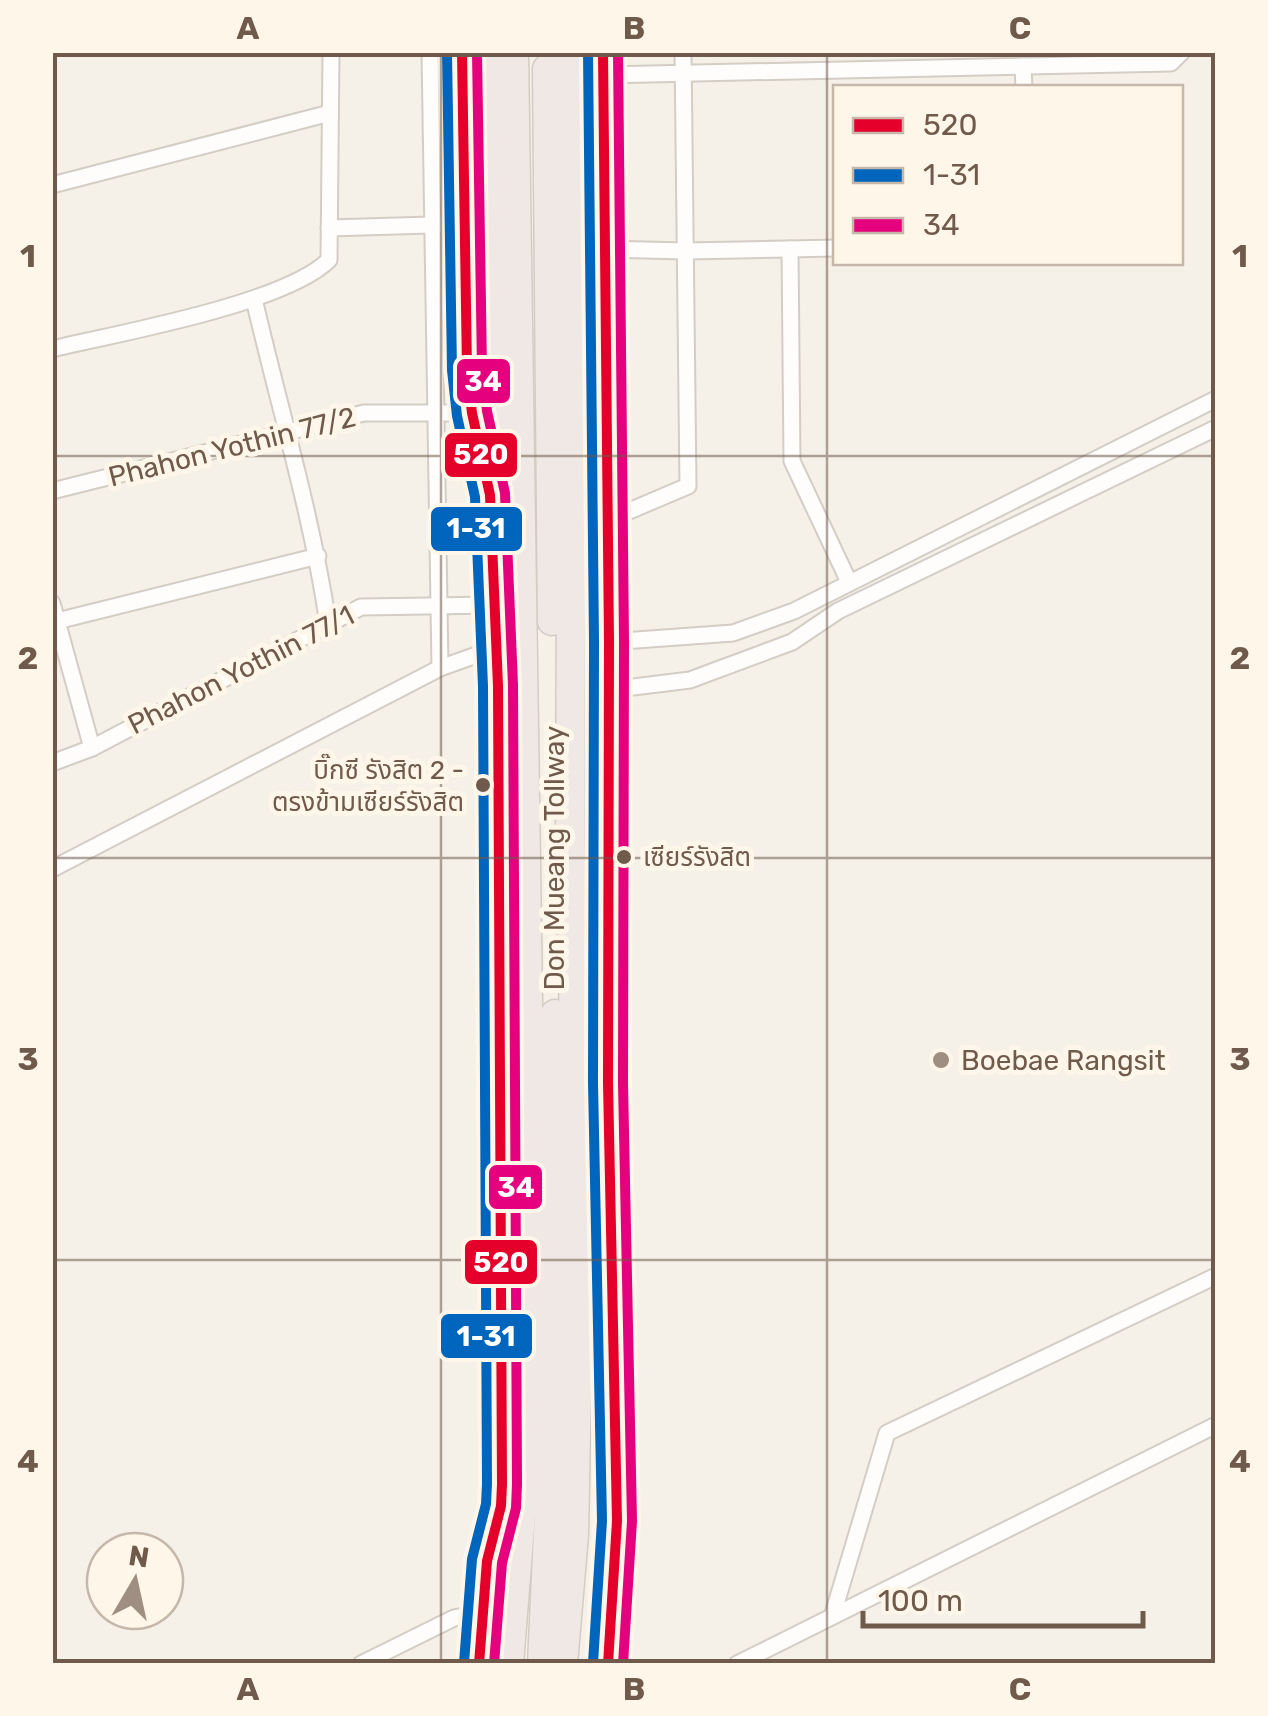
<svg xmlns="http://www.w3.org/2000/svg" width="1268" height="1716" viewBox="0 0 1268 1716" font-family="Rubik,'Noto Sans Thai',sans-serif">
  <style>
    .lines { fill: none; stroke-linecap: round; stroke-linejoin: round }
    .street-casing { stroke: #d4cdc6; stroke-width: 19 }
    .secondary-casing { stroke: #d4cdc5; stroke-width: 24 }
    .highway-casing { stroke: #d3ccc5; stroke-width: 31 }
    .street { stroke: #fefdfc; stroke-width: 15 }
    .secondary { stroke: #fefdfc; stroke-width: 20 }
    .highway { stroke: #efe8e4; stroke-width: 28 }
    .bus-1-casing { stroke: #fef7e9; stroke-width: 18 }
    .bus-2-casing { stroke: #fef7e9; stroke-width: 18 }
    .bus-3-casing { stroke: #fef7e9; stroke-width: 18 }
    .bus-1 { stroke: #e4002b; stroke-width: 10 }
    .bus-2 { stroke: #0065bd; stroke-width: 10 }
    .bus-3 { stroke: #e5007d; stroke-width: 10 }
    .grid { fill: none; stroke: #705a4b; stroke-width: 2.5; stroke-opacity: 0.55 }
    .bus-dot { fill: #705a4b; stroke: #fef7e9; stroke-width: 4 }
    .poi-dot { fill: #9f8f82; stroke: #fef7e9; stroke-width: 4 }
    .labels { text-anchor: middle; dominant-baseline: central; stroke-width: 10; stroke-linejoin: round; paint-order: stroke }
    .bus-label { font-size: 26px; fill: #705a4b; stroke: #fef7e9; text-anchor: end }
    .street-label { font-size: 28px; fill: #705a4b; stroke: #fef7e9 }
    .poi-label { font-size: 28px; fill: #705a4b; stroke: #fef7e9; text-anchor: start }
    .line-badge { stroke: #fef7e9; stroke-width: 4 }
    .badge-label { font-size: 28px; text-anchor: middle; font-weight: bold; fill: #fff }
    .neatline { fill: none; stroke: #705a4b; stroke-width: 4 }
    .grid-label { font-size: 32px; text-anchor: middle; font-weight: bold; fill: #705a4b }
  </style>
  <rect width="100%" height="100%" fill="#f5f1e8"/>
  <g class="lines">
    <defs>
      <g id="street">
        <path d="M430 52 440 668"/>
        <path d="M1023 66 1024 88"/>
        <path d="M603 75 1171 63 1182 52"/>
        <path d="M52 185 330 113"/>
        <path d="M329 228 465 224"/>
        <path d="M604 249 686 251 836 248"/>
        <path d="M790 249 792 461 849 582"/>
        <path d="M254 299C279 407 312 515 328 624"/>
        <path d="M52 349C119 333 284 304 329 260L331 52"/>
        <path d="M52 491 364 413H472"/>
        <path d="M608 520 688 486 683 52"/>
        <path d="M52 603 92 748"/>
        <path d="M57 621 318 556"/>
        <path d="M609 642 733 633 794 611 1216 399"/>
        <path d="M609 690 690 680 792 642 838 611 1216 428"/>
        <path d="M52 763 92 748 361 607 495 605"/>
        <path d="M52 869 440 668 496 648"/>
        <path d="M833 1614 887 1433 1216 1276"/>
        <path d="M361 1664 454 1618 482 1612"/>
        <path d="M737 1664 1216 1425"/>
      </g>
      <g id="secondary">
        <path d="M462 52 467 370 472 413 484 469"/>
        <path d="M603 117V52"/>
        <path d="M603 146 609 642 608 1083 617 1521 608 1664"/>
      </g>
      <g id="highway">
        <path d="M487 52 494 413 490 495 498 686 503 1320 502 1571"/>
        <path d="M580 52 603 158"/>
        <path d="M547 69 552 621"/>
        <path d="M479 1664 490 1546"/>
        <path d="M509 1664 530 1401 532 1269 514 52"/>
        <path d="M542 1664 558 1314 555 1014"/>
        <path d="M563 1664 574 1535 579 1273 570 830 572 350 566 52"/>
      </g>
    </defs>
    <use href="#street" class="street-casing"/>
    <use href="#secondary" class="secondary-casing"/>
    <use href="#highway" class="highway-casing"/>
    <use href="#street" class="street"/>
    <use href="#secondary" class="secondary"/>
    <use href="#highway" class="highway"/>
    <defs>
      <g id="bus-1">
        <path d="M462 52 467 370 472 413 490 495 498 686 502 1484 501 1506 487 1561 479 1664"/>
        <path d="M603 52 609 642 608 1083 617 1521 608 1664"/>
      </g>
      <g id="bus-2">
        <path d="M447 52 452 370 457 416 475 497 483 686 487 1484 486 1504 472 1559 464 1663"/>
        <path d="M588 52 594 642 593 1083 602 1521 593 1663"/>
      </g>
      <g id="bus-3">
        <path d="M477 52 482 369 487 411 505 493 513 685 517 1484 516 1508 502 1563 494 1664"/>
        <path d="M618 52 624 642 623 1083 632 1521 623 1664"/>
      </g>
    </defs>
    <use href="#bus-1" class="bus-1-casing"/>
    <use href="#bus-2" class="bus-2-casing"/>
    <use href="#bus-3" class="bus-3-casing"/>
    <use href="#bus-1" class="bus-1"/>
    <use href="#bus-2" class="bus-2"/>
    <use href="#bus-3" class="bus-3"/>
  </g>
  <path class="grid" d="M441 52V1664M827 52V1664M52 456H1216M52 858H1216M52 1260H1216"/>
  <g class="bus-dot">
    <circle cx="483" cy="785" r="9"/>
    <circle cx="624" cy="857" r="9"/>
  </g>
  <circle class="poi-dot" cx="941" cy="1060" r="10"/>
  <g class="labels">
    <g class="bus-label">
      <text x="464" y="770">บิ๊กซี รังสิต 2 -<tspan x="464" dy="32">ตรงข้ามเซียร์รังสิต</tspan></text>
      <text x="643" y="857" text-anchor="start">เซียร์รังสิต</text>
    </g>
    <g class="street-label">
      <text transform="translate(232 447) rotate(-14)">Phahon Yothin 77/2</text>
      <text transform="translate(241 670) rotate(-27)">Phahon Yothin 77/1</text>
      <text transform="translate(554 858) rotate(-90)">Don Mueang Tollway</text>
    </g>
    <g class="poi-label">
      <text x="961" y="1060">Boebae Rangsit</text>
    </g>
  </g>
  <g class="line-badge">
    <rect x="455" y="357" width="57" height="48" rx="10" fill="#e5007d"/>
    <rect x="443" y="431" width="76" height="48" rx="10" fill="#e4002b"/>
    <rect x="429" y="505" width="95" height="48" rx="10" fill="#0065bd"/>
    <rect x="487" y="1163" width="57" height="48" rx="10" fill="#e5007d"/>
    <rect x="463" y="1238" width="76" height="48" rx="10" fill="#e4002b"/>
    <rect x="439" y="1312" width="95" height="48" rx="10" fill="#0065bd"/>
  </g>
  <g class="badge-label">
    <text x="483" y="391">34</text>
    <text x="481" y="464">520</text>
    <text x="476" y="538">1-31</text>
    <text x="516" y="1197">34</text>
    <text x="501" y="1272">520</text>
    <text x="486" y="1346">1-31</text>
  </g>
  <rect width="1268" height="1716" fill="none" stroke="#fef7e9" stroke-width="110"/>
  <rect x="833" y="85" width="350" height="180" fill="#fef7e9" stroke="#c5b8aa" stroke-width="2.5"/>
  <rect x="853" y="118" width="50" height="15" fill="#e4002b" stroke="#c5b8aa" stroke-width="2.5"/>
  <text x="923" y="135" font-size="30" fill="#705a4b">520</text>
  <rect x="853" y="168" width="50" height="15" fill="#0065bd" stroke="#c5b8aa" stroke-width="2.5"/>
  <text x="923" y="185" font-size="30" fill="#705a4b">1-31</text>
  <rect x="853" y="218" width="50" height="15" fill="#e5007d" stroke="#c5b8aa" stroke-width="2.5"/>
  <text x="923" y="235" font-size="30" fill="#705a4b">34</text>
  <g transform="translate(135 1581) rotate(9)"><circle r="48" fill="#fef7e9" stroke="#c5b8aa" stroke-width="2.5"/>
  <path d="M0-8L18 38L0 25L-18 38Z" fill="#9f8f82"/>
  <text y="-15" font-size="28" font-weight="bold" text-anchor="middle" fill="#705a4b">N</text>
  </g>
  <path d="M863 1611v15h280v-15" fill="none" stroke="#705a4b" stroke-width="5"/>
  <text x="878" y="1611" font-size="30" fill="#705a4b" stroke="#fef7e9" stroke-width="8" paint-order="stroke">100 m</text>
  <rect x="55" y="55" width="1158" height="1606" class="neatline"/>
  <g class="grid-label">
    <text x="248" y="39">A</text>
    <text x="634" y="39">B</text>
    <text x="1020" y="39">C</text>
    <text x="28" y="267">1</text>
    <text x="1240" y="267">1</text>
    <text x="28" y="669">2</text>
    <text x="1240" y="669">2</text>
    <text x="28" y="1070">3</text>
    <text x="1240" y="1070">3</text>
    <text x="28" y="1472">4</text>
    <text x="1240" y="1472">4</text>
    <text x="248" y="1700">A</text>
    <text x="634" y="1700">B</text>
    <text x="1020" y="1700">C</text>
  </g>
</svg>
